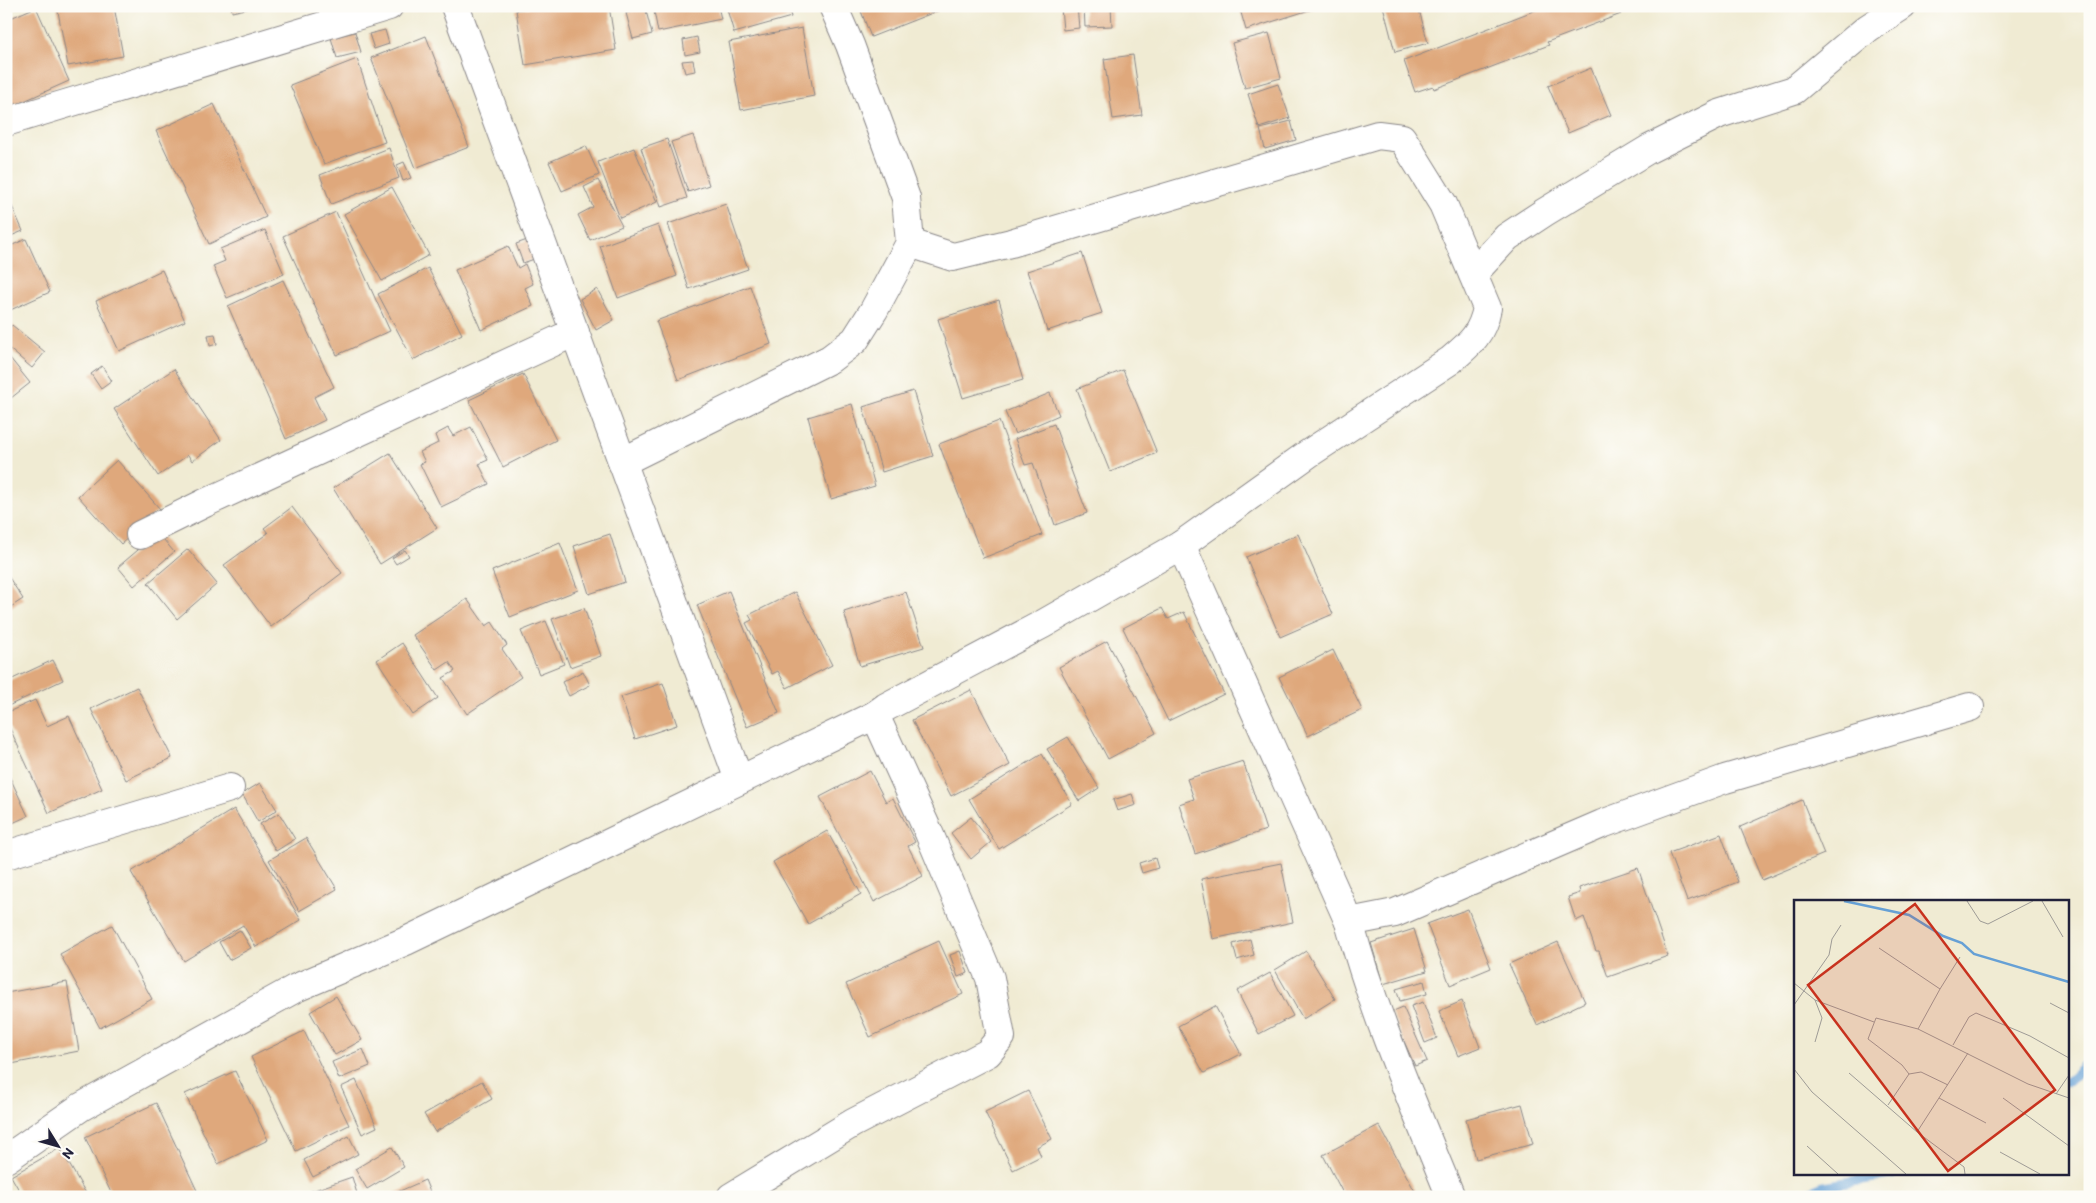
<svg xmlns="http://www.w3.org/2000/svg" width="2096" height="1203" viewBox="0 0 2096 1203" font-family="Itim,sans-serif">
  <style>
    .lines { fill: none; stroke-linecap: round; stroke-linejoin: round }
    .stream { stroke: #66a0d5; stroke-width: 10 }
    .building { fill: #dfa87b }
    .minor-casing { stroke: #898687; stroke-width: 30 }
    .minor { stroke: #fff; stroke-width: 28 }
    .inset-river { fill: none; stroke: #66a0d5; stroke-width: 2.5 }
    .inset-road { fill: none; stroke: #9e9b96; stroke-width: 1 }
    .view { fill: #c8321e; fill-opacity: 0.15; stroke: #c8321e; stroke-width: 2.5 }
    .inset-edge { fill: none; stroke: #22223b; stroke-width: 2.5 }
  </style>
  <rect width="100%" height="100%" fill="#fdfcf7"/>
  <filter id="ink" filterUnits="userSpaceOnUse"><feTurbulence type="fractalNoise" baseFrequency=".02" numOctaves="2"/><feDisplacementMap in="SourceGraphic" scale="10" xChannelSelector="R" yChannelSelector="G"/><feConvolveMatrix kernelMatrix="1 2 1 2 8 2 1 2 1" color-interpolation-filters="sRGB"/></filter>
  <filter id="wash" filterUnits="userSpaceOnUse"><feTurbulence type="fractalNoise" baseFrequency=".0096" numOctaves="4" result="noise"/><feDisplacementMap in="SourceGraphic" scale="20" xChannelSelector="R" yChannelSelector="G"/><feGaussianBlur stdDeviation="1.12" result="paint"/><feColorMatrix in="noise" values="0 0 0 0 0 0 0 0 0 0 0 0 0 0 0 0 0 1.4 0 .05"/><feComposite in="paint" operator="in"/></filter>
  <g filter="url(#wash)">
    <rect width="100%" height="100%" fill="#f0ebd3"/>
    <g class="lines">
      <g class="stream">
        <path d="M2067 1082 2090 1060"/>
        <path d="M1798 1197 1822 1187 1893 1174"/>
      </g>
    </g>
    <g id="blocks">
      <g class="building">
        <path d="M57 6H114L123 56 68 66Z"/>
        <path d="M231 6H255V7L232 12Z"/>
        <path d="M537 6H609L616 50 525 65 516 10Z"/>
        <path d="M653 6H718L721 19 658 32Z"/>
        <path d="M726 6H788L791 17 734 33Z"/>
        <path d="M859 6H938L940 10 871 37Z"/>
        <path d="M1077 6 1079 28 1063 30 1061 8Z"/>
        <path d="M1084 6H1111L1112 26 1085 27Z"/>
        <path d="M1239 6H1319V7L1246 30Z"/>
        <path d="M1383 6H1418L1428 43 1395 52Z"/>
        <path d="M1546 6H1618L1621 14 1547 42 1549 45 1434 89 1433 86 1415 92 1404 61Z"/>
        <path d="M36 7 69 81 6 109V20Z"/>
        <path d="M645 7 652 34 633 39 626 13Z"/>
        <path d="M802 28 814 96 741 110 729 42Z"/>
        <path d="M385 30 389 44 374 49 369 34Z"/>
        <path d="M355 32 361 52 337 58 331 38Z"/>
        <path d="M1269 33 1281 78 1245 88 1232 43Z"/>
        <path d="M426 36 469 147 415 168 371 58Z"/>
        <path d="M697 37 700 52 685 55 683 40Z"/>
        <path d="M1133 55 1142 115 1113 119 1104 59Z"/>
        <path d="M357 59 385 142 324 164 290 85Z"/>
        <path d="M693 60 695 71 685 73 682 61Z"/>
        <path d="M1591 68 1611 115 1568 133 1548 86Z"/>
        <path d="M1278 84 1290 118 1259 128 1248 94Z"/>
        <path d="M214 104 266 217 209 244 156 131Z"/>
        <path d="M1291 121 1296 140 1265 149 1260 129Z"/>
        <path d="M693 135 709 185 688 192 671 142Z"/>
        <path d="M667 139 687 198 661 207 641 148Z"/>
        <path d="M586 146 599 175 562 191 549 162Z"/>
        <path d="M389 148 399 178 331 204 320 175Z"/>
        <path d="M634 148 657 202 620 218 598 162Z"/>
        <path d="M404 162 411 178 403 181 397 165Z"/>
        <path d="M598 180 622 226 590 240 578 215 593 207 584 187Z"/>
        <path d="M392 187 429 255 382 281 344 214Z"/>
        <path d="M6 193 23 231 6 238Z"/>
        <path d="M726 204 748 269 689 289 668 224Z"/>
        <path d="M336 212 390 331 337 355 283 236Z"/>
        <path d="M658 225 677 276 618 298 600 246Z"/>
        <path d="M265 230 284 274 227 298 213 266 225 261 220 249Z"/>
        <path d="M26 239 50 292 6 312V248Z"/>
        <path d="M530 239 537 258 523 263 516 244Z"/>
        <path d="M508 246 518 268 525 264 533 284 525 288 533 306 481 330 455 270Z"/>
        <path d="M1082 253 1102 313 1047 331 1027 271Z"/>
        <path d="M428 268 462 334 413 360 378 294Z"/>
        <path d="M162 270 185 321 119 351 96 301Z"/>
        <path d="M283 280 334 387 314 397 325 420 286 439 228 306Z"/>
        <path d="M750 286 771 344 678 380 656 321Z"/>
        <path d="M597 289 614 320 596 330 580 299Z"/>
        <path d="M999 300 1023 380 963 398 938 319Z"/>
        <path d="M12 325 45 352 32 368 6 346V332Z"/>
        <path d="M215 334 217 344 210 346 208 335Z"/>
        <path d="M6 353 30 383 6 402Z"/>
        <path d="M102 366 112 381 101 389 91 374Z"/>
        <path d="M174 369 221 440 192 461 188 455 158 476 114 409Z"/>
        <path d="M1123 370 1157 453 1110 472 1077 389Z"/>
        <path d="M523 374 556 440 503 467 469 400Z"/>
        <path d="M913 391 933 456 882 472 863 407Z"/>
        <path d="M1050 393 1059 415 1015 434 1005 412Z"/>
        <path d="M852 404 875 486 831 499 808 417Z"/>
        <path d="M999 421 1042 535 983 558 939 444Z"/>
        <path d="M1054 424 1087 513 1055 525 1033 463 1025 465 1015 439Z"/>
        <path d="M471 427 488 460 479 464 489 484 441 507 420 464 425 462 420 452 438 443 435 435 448 428 453 436Z"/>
        <path d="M390 453 437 528 380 564 333 488Z"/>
        <path d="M117 460 160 509 121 544 78 496Z"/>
        <path d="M292 507 342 573 271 627 224 565 268 533 264 528Z"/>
        <path d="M158 533 174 552 134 586 118 567Z"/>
        <path d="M610 534 625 582 589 594 574 546Z"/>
        <path d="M1298 534 1333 614 1280 637 1246 557Z"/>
        <path d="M560 543 578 590 510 617 492 571Z"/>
        <path d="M188 549 217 584 177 619 148 583Z"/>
        <path d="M405 550 409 556 396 564 392 558Z"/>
        <path d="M6 573 23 599 6 610Z"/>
        <path d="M729 591 779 713 747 727 697 605Z"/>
        <path d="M795 592 832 665 787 688 778 671 772 674 746 623 752 620 749 615Z"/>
        <path d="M906 592 924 647 860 666 844 612Z"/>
        <path d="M467 599 486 626 492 622 507 645 502 649 521 677 467 714 443 678 455 671 449 662 437 670 413 635Z"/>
        <path d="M584 608 601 656 570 667 552 619Z"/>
        <path d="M1162 608 1168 619 1184 612 1224 694 1168 721 1123 628Z"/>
        <path d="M546 621 564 664 539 674 521 631Z"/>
        <path d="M1107 641 1156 733 1108 759 1059 667Z"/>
        <path d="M402 643 438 698 413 715 377 660Z"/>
        <path d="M1333 650 1362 710 1308 736 1279 677Z"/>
        <path d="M53 660 63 680 6 707V682Z"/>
        <path d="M583 671 590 685 569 696 562 682Z"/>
        <path d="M663 683 677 725 635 739 621 697Z"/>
        <path d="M137 687 172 758 126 780 91 709Z"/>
        <path d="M971 690 1010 765 951 796 912 720Z"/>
        <path d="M35 700 47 726 69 716 102 789 49 813 6 720V713Z"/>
        <path d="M1068 737 1099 788 1079 801 1047 749Z"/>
        <path d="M1042 754 1072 804 999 849 969 799Z"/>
        <path d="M1243 761 1266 830 1195 854 1179 804 1194 799 1187 779Z"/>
        <path d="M6 769 28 816 6 826Z"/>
        <path d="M870 771 886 802 893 798 915 842 908 846 923 876 874 902 820 797Z"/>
        <path d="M260 783 277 810 258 822 242 794Z"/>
        <path d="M1132 794 1136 805 1117 811 1113 800Z"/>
        <path d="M1802 800 1824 854 1762 880 1740 827Z"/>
        <path d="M234 809 301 920 256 947 243 925 184 961 131 872Z"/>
        <path d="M279 813 295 839 276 851 260 824Z"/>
        <path d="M971 817 991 842 971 859 951 833Z"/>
        <path d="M827 831 861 894 808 924 773 862Z"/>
        <path d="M1721 834 1738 882 1687 901 1669 853Z"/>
        <path d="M306 838 337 889 299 911 269 860Z"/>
        <path d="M1155 858 1158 868 1142 873 1139 863Z"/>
        <path d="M1281 863 1293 922 1213 939 1201 879Z"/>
        <path d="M1638 868 1668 956 1608 977 1599 951H1596L1584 917 1576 921 1568 897 1580 893 1579 888Z"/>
        <path d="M1468 909 1491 968 1450 985 1427 924Z"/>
        <path d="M112 925 152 999 100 1028 60 954Z"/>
        <path d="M1414 929 1427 971 1383 984 1371 943Z"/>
        <path d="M240 930 251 948 229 960 219 942Z"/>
        <path d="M1250 939 1254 955 1237 960 1233 944Z"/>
        <path d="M939 941 963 994 870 1037 846 984Z"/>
        <path d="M1558 942 1585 1002 1537 1025 1509 964Z"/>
        <path d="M960 951 968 973 958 977 950 955Z"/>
        <path d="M1306 951 1335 999 1303 1019 1275 970Z"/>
        <path d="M1270 973 1293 1016 1259 1034 1237 991Z"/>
        <path d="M1424 981 1427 994 1400 1001 1396 989Z"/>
        <path d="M67 982 79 1051 6 1065V993Z"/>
        <path d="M336 996 362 1040 335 1055 310 1012Z"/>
        <path d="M1462 1001 1480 1047 1458 1056 1439 1011Z"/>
        <path d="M1423 1002 1437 1038 1425 1043 1411 1006Z"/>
        <path d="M1215 1006 1241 1054 1204 1073 1178 1026Z"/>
        <path d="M1403 1007 1427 1061 1415 1066 1391 1012Z"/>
        <path d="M304 1031 349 1125 296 1151 251 1057Z"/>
        <path d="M363 1049 370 1066 339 1079 332 1062Z"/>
        <path d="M235 1071 268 1140 218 1164 185 1094Z"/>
        <path d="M356 1080 377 1127 362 1134 341 1087Z"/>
        <path d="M482 1081 492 1099 435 1132 424 1114Z"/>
        <path d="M1028 1091 1052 1139 1037 1147 1041 1156 1013 1170 985 1112Z"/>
        <path d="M156 1103 200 1197H113L85 1137Z"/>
        <path d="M1522 1104 1533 1144 1476 1159 1466 1119Z"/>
        <path d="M1379 1125 1418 1197H1345L1323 1155Z"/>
        <path d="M349 1136 358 1154 313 1177 304 1160Z"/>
        <path d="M392 1147 404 1167 367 1189 355 1169Z"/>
        <path d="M60 1148 88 1197H23L11 1176Z"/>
        <path d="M352 1177 358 1197H297V1196Z"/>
        <path d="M425 1180 432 1197H386Z"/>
      </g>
    </g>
  </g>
  <g filter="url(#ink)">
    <use href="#blocks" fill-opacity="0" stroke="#898687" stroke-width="1"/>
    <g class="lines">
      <defs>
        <g id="minor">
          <path d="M455 6 739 780"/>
          <path d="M6 122 389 6"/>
          <path d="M1473 274 1507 237 1545 212 1649 149 1719 114 1794 90 1868 28 1902 6"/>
          <path d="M622 462 830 359 855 340 874 310 910 243 906 198 850 45 833 6"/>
          <path d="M140 535 205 503 575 332"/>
          <path d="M1181 545 1349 922 1395 913 1602 824 1725 779 1970 707"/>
          <path d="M6 855 230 788"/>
          <path d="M1349 922C1375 1017 1414 1106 1451 1197"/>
          <path d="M6 1159 81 1107 296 988 406 941 875 715 886 707 1043 624 1181 545 1308 454 1451 360C1471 343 1482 334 1487 308L1443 204 1402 138 1378 135 1011 243 953 257 910 243"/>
          <path d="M731 1197 853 1123 988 1053 1001 1037 990 978 929 833 875 715"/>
        </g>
      </defs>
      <use href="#minor" class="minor-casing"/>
      <use href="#minor" class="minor"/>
    </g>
  </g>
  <g transform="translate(1794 900)">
    <rect width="275" height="275" fill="#f0ebd3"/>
    <path class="inset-river" d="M50 1 115 15 149 36 168 43 180 54 275 82"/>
    <path class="inset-road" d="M173 1 186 21 194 24 239 1M248 1 269 37M85 48 146 89 124 129M0 83 21 100 80 122M146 89 166 57M21 100 28 118 21 142M256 103 275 113M0 105 35 55 38 39 47 25M159 145 175 117 182 113 236 136 275 158M0 169 18 192 112 274M55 173 123 232 170 267 171 274M115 174 108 165 74 139 82 118 124 129 234 184 275 198M262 194 275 175M145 198 192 223M209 198 275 246M94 205 115 174 127 172 154 185M123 232 174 153M13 246 44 274M206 252 246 274"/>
    <path class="view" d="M121 4 261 190 154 271 14 85Z"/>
    <rect width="275" height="275" class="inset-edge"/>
  </g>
  <rect width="2096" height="1203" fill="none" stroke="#fdfcf7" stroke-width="25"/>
  <g transform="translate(58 1146) rotate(127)" stroke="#fdfcf7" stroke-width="4" paint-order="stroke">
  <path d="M0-4L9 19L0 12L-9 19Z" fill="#22223b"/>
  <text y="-8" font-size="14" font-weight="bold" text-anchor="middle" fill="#22223b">N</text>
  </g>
</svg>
